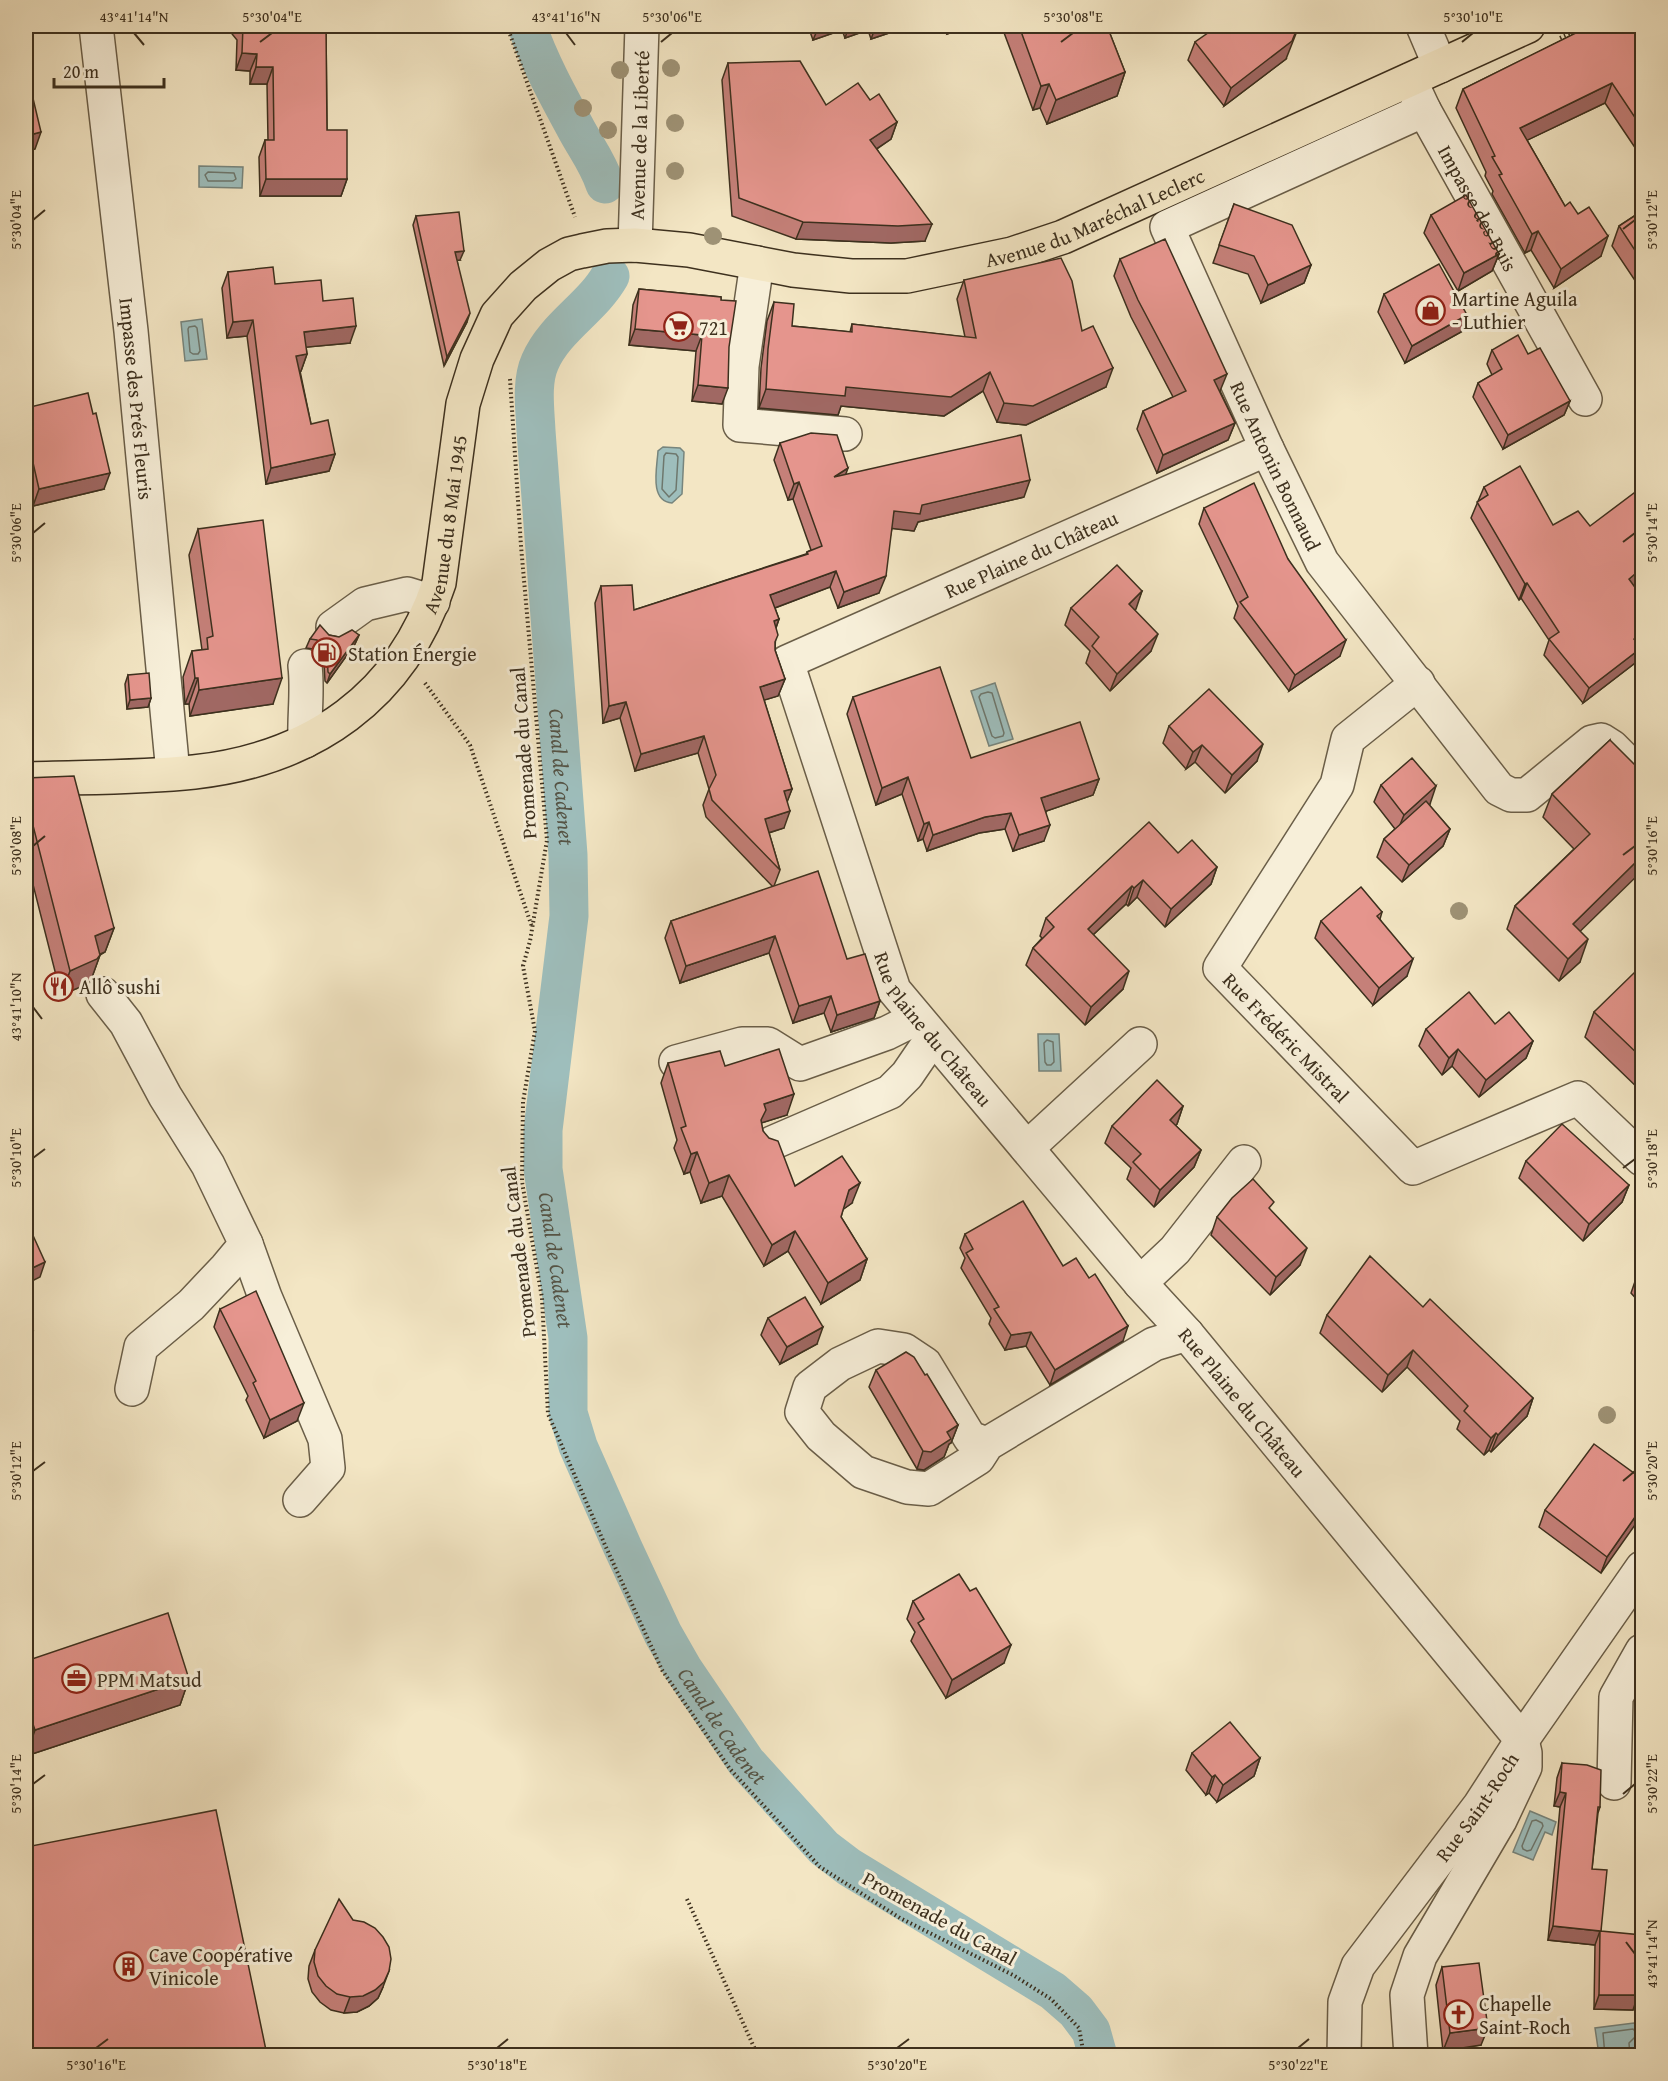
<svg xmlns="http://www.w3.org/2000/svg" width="1668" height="2081" viewBox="0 0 1668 2081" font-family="'Gentium Book Plus',serif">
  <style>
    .water { fill: #9ebebc; stroke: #77857d; stroke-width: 1.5 }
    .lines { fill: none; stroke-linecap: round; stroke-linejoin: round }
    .shore { stroke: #6e776d; stroke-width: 1.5 }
    .canal { stroke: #9ebebc; stroke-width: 39 }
    .minor-casing { stroke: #6a5e48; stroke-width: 36 }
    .major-casing { stroke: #3d301e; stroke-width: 36 }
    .path { stroke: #3d301e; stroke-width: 4; stroke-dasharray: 1.5 3; stroke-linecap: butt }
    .minor { stroke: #f7efd9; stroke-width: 33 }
    .major { stroke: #f3e6c4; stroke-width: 33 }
    .tree { fill: #9e9275 }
    .wall { fill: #c58079; stroke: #3d301e; stroke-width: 1.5 }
    .shaded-wall { fill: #a06863; stroke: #3d301e; stroke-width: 1.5 }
    .building { fill: #e5958d; stroke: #3d301e; stroke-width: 1.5 }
    .ticks { fill: none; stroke: #3d301e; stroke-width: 2 }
    .labels { text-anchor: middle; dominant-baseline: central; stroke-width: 6; stroke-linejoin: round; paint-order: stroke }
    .street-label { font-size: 20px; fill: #3d301e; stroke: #f7efd9 }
    .poi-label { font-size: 20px; fill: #3d301e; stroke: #f7efd9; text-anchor: start }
    .water-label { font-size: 21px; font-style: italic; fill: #555446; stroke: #f7efd9 }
    .neatline { fill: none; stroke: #3d301e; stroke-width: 2 }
    .ticks-label { font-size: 15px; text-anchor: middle; fill: #3d301e }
  </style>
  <rect width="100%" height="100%" fill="#f3e6c4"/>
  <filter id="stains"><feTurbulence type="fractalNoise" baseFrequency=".00333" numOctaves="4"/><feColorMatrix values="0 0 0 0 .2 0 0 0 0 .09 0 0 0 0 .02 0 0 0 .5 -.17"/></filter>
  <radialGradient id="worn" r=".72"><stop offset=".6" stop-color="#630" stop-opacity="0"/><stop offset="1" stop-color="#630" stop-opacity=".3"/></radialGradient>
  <g class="water">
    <path d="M199 166 243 167 242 188 199 187Z"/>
    <path d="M202 319 207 359 185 361 181 322Z"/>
    <path d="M663 447 680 448 684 452 682 494 672 503C649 501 657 468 658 451Z"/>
    <path d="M995 683 1013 739 989 746 971 691Z"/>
    <path d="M1038 1034H1059L1061 1071H1039Z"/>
    <path d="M1530 1811 1556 1822 1552 1835 1545 1832 1533 1860 1513 1852Z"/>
    <path d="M1634 2023C1643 2026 1644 2033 1641 2041L1635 2045 1636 2055H1599L1595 2028Z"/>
  </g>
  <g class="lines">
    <g class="shore">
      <path d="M208 172 234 173 236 179 233 181H208L205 175Z"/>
      <path d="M195 326 197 328 200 351 198 354H193L190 352 188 329 189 327Z"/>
      <path d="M666 453 676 454 678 457 676 490 669 497 662 489 664 456Z"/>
      <path d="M988 692 992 693 1004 733 1003 736 995 738 992 736 979 697 981 694Z"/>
      <path d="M1047 1040 1053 1042 1054 1062 1051 1065H1047L1045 1062 1044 1043Z"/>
      <path d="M1536 1820 1542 1823 1543 1826 1531 1850 1527 1851 1523 1849 1522 1846 1532 1821Z"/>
      <path d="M1605 2056 1603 2033 1633 2029 1638 2034 1629 2043 1630 2056"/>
    </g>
    <g class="canal">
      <path d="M527 26C539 61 557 94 575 127 586 148 597 161 605 184"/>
      <path id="s1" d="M610 276C592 308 555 327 540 362 531 382 535 409 536 431L568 855 569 916 543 1130V1169L568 1338V1413L578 1446 623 1548 663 1634 683 1669 746 1762 824 1848 849 1867 1053 1991 1076 2011 1091 2031 1098 2056"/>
    </g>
    <defs>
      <g id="minor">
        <path id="s2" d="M96 26 131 331 173 773"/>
        <path d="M1423 26 1440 66"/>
        <path id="s3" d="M1410 80 1424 110 1167 227 1267 449 1322 562 1499 789 1511 795H1527L1592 742 1601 740 1612 747 1642 777"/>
        <path id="s4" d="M1424 110 1585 399"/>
        <path id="s5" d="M635 245 642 26"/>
        <path d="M757 263 742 366 740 425 845 434"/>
        <path id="s6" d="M1267 449 787 662 894 990 1140 1283 1187 1334 1522 1740 1525 1753V1767L1500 1820 1420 1956 1407 1995 1411 2056"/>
        <path d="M333 627 365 604 407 594 433 602"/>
        <path d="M305 666C308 691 304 716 305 741"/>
        <path id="s7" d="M1418 683 1348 739 1337 785 1220 968 1413 1168 1578 1098 1642 1159"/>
        <path d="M103 994 126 1023 165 1096 208 1165 246 1244 226 1268 191 1305 141 1347 132 1389"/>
        <path d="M676 1062 742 1044H768L800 1064 887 1033 917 1018"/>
        <path d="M772 1143 890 1092 907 1075 933 1037"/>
        <path d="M1027 1148 1140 1044"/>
        <path d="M246 1244 265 1297 325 1439 328 1468 300 1500"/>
        <path d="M1140 1283 1175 1250 1244 1162"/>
        <path d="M987 1444 978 1458 929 1489 907 1487 863 1472 821 1436 802 1412 810 1387 840 1364 878 1346 904 1350 925 1364 970 1438 987 1444 1154 1344 1187 1334"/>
        <path d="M1614 1783 1616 1697 1642 1651"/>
        <path id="s8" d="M1344 2056 1345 2002 1358 1966 1480 1805 1522 1740 1642 1568"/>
      </g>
      <g id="major">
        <path id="s9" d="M26 779C81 777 139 778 194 772 312 759 402 697 439 583L463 404 477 359 497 315 523 286 549 265 569 254 582 251 607 246 635 245 689 250 793 270 851 276H907L1012 254 1063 237 1528 26"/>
      </g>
    </defs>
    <use href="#minor" class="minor-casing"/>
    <use href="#major" class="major-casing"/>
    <g class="path">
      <path d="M507 26 575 217"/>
      <path d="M1560 38 1578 30"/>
      <path d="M510 379 521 546 547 840 530 941 523 966 535 1031 523 1102 522 1182 542 1298 548 1414 605 1545 662 1670 730 1769 820 1867 900 1918 1013 1975 1051 1999 1079 2028 1084 2056"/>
      <path d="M425 683 470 745 532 927"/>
      <path d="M687 1899 758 2056"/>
    </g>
    <use href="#minor" class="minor"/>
    <use href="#major" class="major"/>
  </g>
  <g class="tree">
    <circle cx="671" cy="68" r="9"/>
    <circle cx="620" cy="70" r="9"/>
    <circle cx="583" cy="108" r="9"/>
    <circle cx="675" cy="123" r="9"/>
    <circle cx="608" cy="130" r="9"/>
    <circle cx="675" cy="171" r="9"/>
    <circle cx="713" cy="236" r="9"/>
    <circle cx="1459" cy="911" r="9"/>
    <circle cx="1607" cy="1415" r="9"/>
  </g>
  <g class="wall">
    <path d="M227 26H326L327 130 347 179 341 196H260L259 157 265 140H268L267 84H250V71L236 70 237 40 228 29Z"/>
    <path d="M808 26H910L871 39 868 30 845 38 842 30 813 40Z"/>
    <path d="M944 26H970L947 34Z"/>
    <path d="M1005 26H1107L1125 72 1117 96 1047 124 1040 108 1033 110 1003 30Z"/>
    <path d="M1642 26V158L1605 103 1527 140 1565 206 1601 256 1554 288 1531 250 1525 253 1492 194 1493 191 1485 176 1486 172 1456 108 1463 89 1572 35 1575 27Z"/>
    <path d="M1195 42 1286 59 1224 106 1188 60Z"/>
    <path d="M728 63 826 105 870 100 897 122 891 139 877 149 925 241 891 243 796 239 732 216 722 80Z"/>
    <path d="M1234 204 1311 265 1304 283 1261 303 1248 274 1213 263Z"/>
    <path d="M1642 211V291L1612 246 1619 226Z"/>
    <path d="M1431 215 1499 254 1492 271 1458 291 1424 233Z"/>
    <path d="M416 216 460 260H457L467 322 444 366 413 225Z"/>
    <path d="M1120 259 1220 391 1235 423 1228 440 1157 473 1137 429 1143 411 1173 397 1131 317 1114 276Z"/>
    <path d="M228 272 275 284 323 301 350 343 306 347 307 354 301 371H300L311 424 335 454 329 471 266 484 247 336 227 338 222 288Z"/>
    <path d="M964 280 1082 331 1106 387 1026 425 997 422 983 391 944 416 841 406 838 415 759 408 761 368 767 321 774 302 792 326 850 332 852 324 965 337 957 299Z"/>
    <path d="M639 289 721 297 722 404 692 401 696 351 629 345 633 305Z"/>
    <path d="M1384 294 1461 332 1405 363 1378 312Z"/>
    <path d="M1492 350 1570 401 1564 415 1503 449 1473 397 1478 383 1492 375 1487 364Z"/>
    <path d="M26 408 104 489 33 506 26 474Z"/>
    <path d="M780 443 846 475 1024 497 918 522 914 531 892 528 879 593 838 608 830 587 775 608 779 619 776 628 775 650 785 679 778 696 764 700 792 789 787 801 784 828 769 833 780 870 774 886 847 959 880 1001 874 1018 831 1032 824 1013 793 1023 769 953 680 983 665 938 671 921 773 887 706 817 703 805 709 789 698 753 635 771 620 718 603 723 595 603 601 586 634 610 806 554 807 552 811 550 793 499 788 500 774 460Z"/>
    <path d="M1484 487 1553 525 1634 586 1642 643 1639 646 1641 648 1635 663 1583 703 1544 655 1549 640 1521 598 1519 600 1471 518Z"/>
    <path d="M1204 508 1288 559 1340 656 1289 691 1234 618 1238 606 1199 524Z"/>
    <path d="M198 529 273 704 190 716 189 704H185L183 677 192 651 202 650 189 555Z"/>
    <path d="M1142 591 1134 610 1151 651 1110 691 1086 663 1090 651 1065 625 1071 608Z"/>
    <path d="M329 635 339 637 359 635 355 644 327 683 325 681 324 664 321 656 313 649 306 648 310 639Z"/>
    <path d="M128 675 151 698 148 707 127 709 125 684Z"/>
    <path d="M853 697 971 758 1099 779 1093 795 1046 811 1044 841 1013 851 1005 829 979 833 927 851 923 839 918 841 902 794 876 805 847 714Z"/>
    <path d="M1169 726 1257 761 1225 793 1195 762 1186 769 1163 743Z"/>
    <path d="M1610 740 1580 931V962L1559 981 1507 929 1515 906 1574 849 1543 817 1552 794Z"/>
    <path d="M26 778 114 928 105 952 100 955 91 980 88 984 61 995 26 857Z"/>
    <path d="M1381 785 1430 804 1429 805 1450 829 1443 846 1402 882 1377 857 1384 839 1395 829 1374 802Z"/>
    <path d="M1178 853 1217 867 1211 884 1165 927 1137 897 1128 906 1126 904 1093 935 1123 989 1085 1025 1026 965 1033 948 1042 938 1040 936 1046 918Z"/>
    <path d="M1382 912 1380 919 1407 976 1373 1005 1315 938 1321 921Z"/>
    <path d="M1642 979V1092L1585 1037 1594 1012Z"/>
    <path d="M1495 1024 1533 1041 1526 1058 1479 1097 1452 1066 1442 1075 1419 1046 1426 1029Z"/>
    <path d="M668 1063 725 1066 787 1115 761 1123 763 1131 795 1186 852 1203 843 1209 841 1217 867 1259 860 1280 821 1304 788 1251 764 1266 722 1196 701 1203 690 1172 684 1174 674 1148 677 1140 661 1083Z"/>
    <path d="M1183 1106 1177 1124 1175 1125 1201 1150 1194 1167 1154 1207 1127 1179 1131 1168 1105 1143 1112 1126Z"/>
    <path d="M1526 1161 1629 1185 1622 1202 1583 1241 1519 1178Z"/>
    <path d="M1217 1217 1300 1265 1270 1295 1211 1235Z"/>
    <path d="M965 1234 1063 1266 1123 1341 1050 1385 1026 1346 1005 1350 989 1324 991 1318 961 1268 965 1258 960 1248Z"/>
    <path d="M1642 1264V1305L1631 1293 1640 1267Z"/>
    <path d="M1423 1307 1533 1398 1527 1416 1491 1452 1489 1450 1484 1455 1457 1429 1460 1421 1407 1367 1382 1392 1320 1333 1327 1315Z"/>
    <path d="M220 1309 297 1421 264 1438 246 1400 248 1396 214 1327Z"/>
    <path d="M768 1318 817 1344 780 1364 761 1335Z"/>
    <path d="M876 1370 925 1375 958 1425 951 1443 949 1444 944 1457 924 1470 917 1469 869 1387Z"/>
    <path d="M1642 1479 1601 1573 1539 1527 1545 1510Z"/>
    <path d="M913 1601 1004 1663 946 1698 911 1641 915 1632 907 1619Z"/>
    <path d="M26 1661 189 1679 180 1705 26 1756Z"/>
    <path d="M1192 1753 1260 1758 1254 1776 1217 1802 1209 1793 1206 1795 1186 1770Z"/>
    <path d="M1562 1763 1600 1807 1598 1813 1592 1869 1601 1931 1638 1995 1633 2010 1594 2009 1595 1945 1548 1940 1560 1807 1554 1806 1557 1778Z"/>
    <path d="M315 1950 383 1987 378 1998 369 2006 357 2012 344 2013 331 2010 320 2002 312 1992 308 1979 309 1966Z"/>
    <path d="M1442 1967 1481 2045 1443 2051 1436 1985Z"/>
  </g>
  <g class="shaded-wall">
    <path d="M819 26H843L842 30 813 40Z"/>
    <path d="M849 26H869L868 30 845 38Z"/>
    <path d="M876 26H910L871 39Z"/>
    <path d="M950 26H970L947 34Z"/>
    <path d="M1299 26 1286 59 1224 106 1231 88Z"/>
    <path d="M1349 26H1358L1347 30Z"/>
    <path d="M242 53 257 54 250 71 236 70Z"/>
    <path d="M256 67H273L267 84H250Z"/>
    <path d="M1125 72 1117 96 1047 124 1056 100Z"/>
    <path d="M1612 83 1605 103 1513 147 1520 128Z"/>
    <path d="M1049 84 1040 108 1033 110 1041 86Z"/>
    <path d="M897 122 891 139 864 157 870 140Z"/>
    <path d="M41 132 35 149 26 151V136Z"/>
    <path d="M266 179H347L341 196H260Z"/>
    <path d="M803 222 932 224 925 241 891 243 796 239Z"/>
    <path d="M1538 231 1531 250 1525 253 1532 234Z"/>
    <path d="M1608 236 1601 256 1554 288 1561 269Z"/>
    <path d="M464 251 460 260 452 261 455 252Z"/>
    <path d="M1499 254 1492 271 1458 291 1464 273Z"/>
    <path d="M1311 265 1304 283 1261 303 1268 285Z"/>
    <path d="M470 313 467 322 444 366 447 357Z"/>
    <path d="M1467 315 1461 332 1405 363 1412 346Z"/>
    <path d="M253 320 247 336 227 338 233 322Z"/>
    <path d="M356 326 350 343 298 348 304 332Z"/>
    <path d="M635 329 702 335 696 351 629 345Z"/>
    <path d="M307 354 301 371 290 372 296 356Z"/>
    <path d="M1113 368 1106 387 1026 425 997 422 1004 403Z"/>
    <path d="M990 372 983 391 944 416 841 406 838 415 759 408 766 389 846 387Z"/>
    <path d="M1227 374 1220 391 1208 397 1214 380Z"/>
    <path d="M698 385 728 388 722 404 692 401Z"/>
    <path d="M1570 401 1564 415 1503 449 1508 435Z"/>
    <path d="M1235 423 1228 440 1157 473 1163 455Z"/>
    <path d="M335 454 329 471 266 484 271 468Z"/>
    <path d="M848 468 842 485 834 477Z"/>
    <path d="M110 473 104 489 33 506 39 489Z"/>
    <path d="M1030 480 1024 497 918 522 914 531 888 528 894 511Z"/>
    <path d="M799 482 793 499 788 500 794 484Z"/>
    <path d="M1642 568V579L1623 594 1629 579Z"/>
    <path d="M836 571 830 587 764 612 770 595Z"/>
    <path d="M886 576 879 593 838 608 844 592Z"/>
    <path d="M1527 583 1521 598 1519 600 1525 584Z"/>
    <path d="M1142 591 1136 609 1122 621 1129 604Z"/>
    <path d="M779 619 773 636 774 621Z"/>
    <path d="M1642 632V643L1628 654 1634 639Z"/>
    <path d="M1158 634 1151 651 1110 691 1117 674Z"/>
    <path d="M359 635 355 644 327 683 330 674Z"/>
    <path d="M1346 640 1340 656 1289 691 1295 675Z"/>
    <path d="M1641 648 1635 663 1583 703 1589 688Z"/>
    <path d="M195 678H198L189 704H185Z"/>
    <path d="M282 678 273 704 190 716 199 690Z"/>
    <path d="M785 679 778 696 754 703 760 687Z"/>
    <path d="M151 698 148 707 127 709 130 700Z"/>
    <path d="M626 702 620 718 603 723 609 706Z"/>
    <path d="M704 736 698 753 635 771 641 754Z"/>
    <path d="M1263 744 1257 761 1225 793 1232 775Z"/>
    <path d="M1202 745 1195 762 1186 769 1193 752Z"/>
    <path d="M908 777 902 794 876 805 882 788Z"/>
    <path d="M1099 779 1093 795 1035 815 1041 798Z"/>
    <path d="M1436 786 1430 804 1397 832 1404 815Z"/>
    <path d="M792 789 786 805 784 791Z"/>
    <path d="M790 811 784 828 758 836 765 819Z"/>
    <path d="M1011 813 1005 829 979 833 927 851 933 835 985 817Z"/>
    <path d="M929 822 923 839 918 841 924 824Z"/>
    <path d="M1050 825 1044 841 1013 851 1019 835Z"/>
    <path d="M1450 829 1443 846 1402 882 1409 865Z"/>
    <path d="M1642 856V871L1564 947 1573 924Z"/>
    <path d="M1217 867 1211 884 1165 927 1171 909Z"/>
    <path d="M1143 880 1137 897 1128 906 1134 888Z"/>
    <path d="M1132 886 1126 904 1081 946 1088 929Z"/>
    <path d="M114 928 105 952 86 960 95 936Z"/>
    <path d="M775 936 769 953 680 983 686 966Z"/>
    <path d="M1588 939 1580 962 1559 981 1568 959Z"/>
    <path d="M100 955 91 980 88 984 61 995 70 971Z"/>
    <path d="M1413 959 1407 976 1373 1005 1379 988Z"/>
    <path d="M1129 971 1123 989 1085 1025 1091 1007Z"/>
    <path d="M831 996 824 1013 793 1023 799 1006Z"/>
    <path d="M880 1001 874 1018 831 1032 837 1015Z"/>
    <path d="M1533 1041 1526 1058 1479 1097 1486 1080Z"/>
    <path d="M1458 1049 1452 1066 1442 1075 1449 1058Z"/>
    <path d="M794 1094 787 1115 761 1123 759 1130 764 1104Z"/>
    <path d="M1183 1106 1177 1124 1163 1138 1170 1120Z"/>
    <path d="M1201 1150 1194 1167 1154 1207 1160 1190Z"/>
    <path d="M697 1152 690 1172 684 1174 691 1154Z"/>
    <path d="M729 1175 722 1196 701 1203 709 1183Z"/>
    <path d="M860 1183 852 1203 841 1211 849 1190Z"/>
    <path d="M1629 1185 1622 1202 1583 1241 1589 1224Z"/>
    <path d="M795 1231 788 1251 764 1266 772 1245Z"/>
    <path d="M1307 1248 1300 1265 1270 1295 1276 1277Z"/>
    <path d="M867 1259 860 1280 821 1304 828 1283Z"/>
    <path d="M45 1262 40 1277 26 1284V1271Z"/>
    <path d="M1128 1326 1123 1341 1050 1385 1055 1370Z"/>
    <path d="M823 1327 817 1344 780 1364 787 1347Z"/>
    <path d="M33 1332 27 1348 26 1349V1335Z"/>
    <path d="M1031 1332 1026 1346 1005 1350 1011 1335Z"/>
    <path d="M1413 1350 1407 1367 1382 1392 1388 1375Z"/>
    <path d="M1533 1398 1527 1416 1491 1452 1498 1435Z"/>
    <path d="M304 1403 297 1421 264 1438 270 1420Z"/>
    <path d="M958 1425 951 1443 949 1444 944 1457 924 1470 917 1469 923 1451 947 1432Z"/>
    <path d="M1496 1433 1489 1450 1484 1455 1491 1438Z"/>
    <path d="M1642 1507V1515L1601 1573 1607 1557Z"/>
    <path d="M1011 1645 1004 1663 946 1698 952 1680Z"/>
    <path d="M189 1679 180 1705 26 1756 35 1730Z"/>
    <path d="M1260 1758 1254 1776 1217 1802 1223 1785Z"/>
    <path d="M1215 1775 1209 1793 1206 1795 1212 1777Z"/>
    <path d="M1560 1792 1566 1793 1560 1807 1554 1806Z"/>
    <path d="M1553 1926 1600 1931 1595 1945 1548 1940Z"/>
    <path d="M389 1971 383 1987 378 1998 369 2006 357 2012 344 2013 350 1997Z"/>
    <path d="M1599 1995H1638L1633 2010 1594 2009Z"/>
    <path d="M1488 2028 1481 2045 1443 2051 1450 2033Z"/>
  </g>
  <g class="building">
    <path d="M243 26H326L327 130H347V179H266L265 140H274L273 67H256L257 54 242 53Z"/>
    <path d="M1019 26H1107L1125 72 1056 100 1049 84 1041 86Z"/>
    <path d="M1218 26H1298L1292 41 1231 88 1195 42Z"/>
    <path d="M1579 26H1642V128L1612 83 1520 128 1565 206 1570 202 1578 214 1589 207 1608 236 1561 269 1538 231 1532 234 1499 175 1502 174 1492 157 1495 156 1463 89 1578 32 1575 27Z"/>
    <path d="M800 61 826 105 858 83 870 100 879 94 897 122 870 140 932 224 898 226 803 222 739 198 728 63Z"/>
    <path d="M26 69 41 132 26 136Z"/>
    <path d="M1466 195 1499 254 1464 273 1431 215Z"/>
    <path d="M1234 204 1292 225 1311 265 1268 285 1254 256 1219 245Z"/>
    <path d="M1642 211V261L1619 226Z"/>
    <path d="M459 212 464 251 455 252 470 313 447 357 416 216Z"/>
    <path d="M1165 239 1227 374 1214 380 1235 423 1163 455 1143 411 1186 391 1138 300 1120 259Z"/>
    <path d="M1061 258 1072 281 1082 331 1093 326 1113 368 1033 406 1004 403 990 372 951 397 846 387 845 396 766 389 768 349 774 302 794 304 792 326 852 332V324L976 338 964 280Z"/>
    <path d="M1439 264 1467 315 1412 346 1384 294Z"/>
    <path d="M273 267 275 284 321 280 323 301 353 298 356 326 304 332 307 354 296 356 311 424 328 420 335 454 271 468 253 320 233 322 228 272Z"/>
    <path d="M639 289 721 297V300L736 301 729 347 728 388 698 385 702 335 635 329Z"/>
    <path d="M1518 335 1528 354 1540 348 1570 401 1508 435 1478 383 1502 369 1492 350Z"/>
    <path d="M88 393 93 414 96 413 110 473 39 489 26 432V408Z"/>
    <path d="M811 433 837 435 848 468 834 477 1021 435 1030 480 922 505 920 514 894 511 886 576 844 592 836 571 770 595 779 619 774 621 778 635 775 642V650L785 679 760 687 792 789 784 791 790 811 765 819 780 870 712 800 709 789 716 775 704 736 641 754 626 702 609 706 601 586 632 585 634 610 808 554 807 552 822 546 799 482 794 484 780 443Z"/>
    <path d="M1520 466 1553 525 1578 511 1590 526 1642 487V568L1629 579 1642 597V632L1634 639 1641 648 1589 688 1549 639 1559 632 1527 583 1525 584 1477 502 1488 495 1484 487Z"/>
    <path d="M1254 483 1288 559 1346 640 1295 675 1240 602 1248 597 1204 508Z"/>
    <path d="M263 520 282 678 199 690 198 678H195L192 651 208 649 207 638 213 636 198 529Z"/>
    <path d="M1117 565 1142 591 1129 604 1158 634 1117 674 1092 646 1099 637 1071 608Z"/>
    <path d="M320 625 329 635 339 637 352 630 359 635 330 674 328 672 327 655 324 647 317 640 310 639Z"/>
    <path d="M940 667 971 758 1080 722 1099 779 1041 798 1050 825 1019 835 1011 813 985 817 933 835 929 822 924 824 908 777 882 788 853 697Z"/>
    <path d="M149 673 151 698 130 700 128 675Z"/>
    <path d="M1209 689 1263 744 1232 775 1202 745 1193 752 1169 726Z"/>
    <path d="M1610 740 1637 767 1642 771V856L1573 924 1588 939 1568 959 1515 906 1590 834 1552 794Z"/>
    <path d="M1412 758 1436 786 1404 815 1381 785Z"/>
    <path d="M74 776 114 928 95 936 100 955 97 959 70 971 26 798V778Z"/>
    <path d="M1426 801 1450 829 1409 865 1384 839Z"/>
    <path d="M1149 822 1178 853 1192 840 1217 867 1171 909 1143 880 1134 888 1132 886 1088 929 1129 971 1091 1007 1033 948 1054 927 1046 918Z"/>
    <path d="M818 871 847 959 865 954 880 1001 837 1015 831 996 799 1006 775 936 686 966 671 921Z"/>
    <path d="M1361 887 1382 912 1377 916 1413 959 1379 988 1321 921Z"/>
    <path d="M1635 972 1642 979V1058L1594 1012Z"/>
    <path d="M1469 992 1495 1024 1509 1012 1533 1041 1486 1080 1458 1049 1449 1058 1426 1029Z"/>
    <path d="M779 1049 794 1094 764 1104 766 1110 761 1120 763 1131 769 1138 778 1141 795 1186 842 1156 860 1183 849 1190 841 1217 867 1259 828 1283 795 1231 772 1245 729 1175 709 1183 697 1152 691 1154 681 1128 686 1126 668 1063 720 1051 725 1066Z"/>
    <path d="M1157 1080 1183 1106 1170 1120 1201 1150 1160 1190 1133 1162 1141 1154 1112 1126Z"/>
    <path d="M1562 1124 1629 1185 1589 1224 1526 1161Z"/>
    <path d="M1253 1179 1274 1202 1269 1208 1307 1248 1276 1277 1217 1217 1232 1198Z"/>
    <path d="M1023 1201 1063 1266 1076 1258 1089 1278 1095 1274 1128 1326 1055 1370 1031 1332 1011 1335 994 1309 999 1307 966 1253 973 1249 965 1234Z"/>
    <path d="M26 1220 45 1262 26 1271Z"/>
    <path d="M1370 1256 1423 1307 1430 1299 1533 1398 1498 1435 1496 1433 1491 1438 1464 1411 1468 1406 1413 1350 1388 1375 1327 1315Z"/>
    <path d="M256 1291 304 1403 270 1420 253 1383 256 1381 220 1309Z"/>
    <path d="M805 1297 823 1327 787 1347 768 1318Z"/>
    <path d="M26 1311 33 1332 26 1335Z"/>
    <path d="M906 1352 914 1357 925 1375 927 1374 958 1425 947 1432 951 1439 931 1452 923 1451 876 1370Z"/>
    <path d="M1594 1444 1642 1479V1507L1607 1557 1545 1510Z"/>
    <path d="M959 1574 970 1591 976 1588 1011 1645 952 1680 918 1623 924 1619 913 1601Z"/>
    <path d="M168 1613 189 1679 35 1730 26 1704V1661Z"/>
    <path d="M1230 1722 1260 1758 1223 1785 1215 1775 1212 1777 1192 1753Z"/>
    <path d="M1562 1763 1587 1765 1601 1770 1600 1807H1598L1592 1869 1607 1870 1601 1931 1642 1935V1946L1638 1995H1599L1600 1931 1553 1926 1566 1793 1560 1792Z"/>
    <path d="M216 1810 267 2055H26V1847Z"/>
    <path d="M339 1899 353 1920 364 1922 375 1928 383 1937 389 1947 391 1959 389 1971 384 1982 375 1990 363 1996 350 1997 337 1994 326 1986 318 1976 314 1962 315 1950Z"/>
    <path d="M1479 1963 1488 2028 1450 2033 1442 1967Z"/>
  </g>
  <path class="ticks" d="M134 33 144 45M566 33 575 45M260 42 272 33M661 42 672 33M1061 42 1073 33M1462 42 1473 33M33 220 45 210M1623 229 1635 220M33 533 45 523M1623 542 1635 533M33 846 45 836M1623 855 1635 846M33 1007 42 1019M33 1158 45 1149M1623 1168 1635 1159M33 1471 45 1462M1623 1481 1635 1471M33 1784 45 1775M1623 1794 1635 1784M1626 1942 1635 1954M96 2048 108 2039M497 2048 508 2039M897 2048 909 2039M1298 2048 1309 2039"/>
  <defs>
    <symbol id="shop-ring" viewBox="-11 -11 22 22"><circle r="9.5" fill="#f7efd9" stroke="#8f2418" stroke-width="1.5"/><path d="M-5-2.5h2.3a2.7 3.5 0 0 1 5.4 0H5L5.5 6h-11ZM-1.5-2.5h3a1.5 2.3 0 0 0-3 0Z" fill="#8f2418"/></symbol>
    <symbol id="supermarket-ring" viewBox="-11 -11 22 22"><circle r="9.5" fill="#f7efd9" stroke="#8f2418" stroke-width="1.5"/><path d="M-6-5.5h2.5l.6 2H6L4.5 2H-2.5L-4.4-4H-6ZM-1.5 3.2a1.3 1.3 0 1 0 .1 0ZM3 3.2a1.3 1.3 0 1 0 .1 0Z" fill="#8f2418"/></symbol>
    <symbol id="fuel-ring" viewBox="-11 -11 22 22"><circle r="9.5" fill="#f7efd9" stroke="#8f2418" stroke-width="1.5"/><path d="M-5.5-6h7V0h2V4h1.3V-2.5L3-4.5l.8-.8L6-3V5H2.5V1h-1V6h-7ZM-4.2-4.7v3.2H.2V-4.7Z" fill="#8f2418"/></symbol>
    <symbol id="restaurant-ring" viewBox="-11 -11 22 22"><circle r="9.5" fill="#f7efd9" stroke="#8f2418" stroke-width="1.5"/><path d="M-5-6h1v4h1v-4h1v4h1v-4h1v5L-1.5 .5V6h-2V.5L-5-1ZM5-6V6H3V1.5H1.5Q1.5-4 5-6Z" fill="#8f2418"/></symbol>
    <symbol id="office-ring" viewBox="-11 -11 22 22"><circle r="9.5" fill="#f7efd9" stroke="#8f2418" stroke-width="1.5"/><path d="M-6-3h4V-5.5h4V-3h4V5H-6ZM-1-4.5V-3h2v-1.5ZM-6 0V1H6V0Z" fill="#8f2418"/></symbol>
    <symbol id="building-ring" viewBox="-11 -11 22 22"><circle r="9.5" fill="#f7efd9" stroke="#8f2418" stroke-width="1.5"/><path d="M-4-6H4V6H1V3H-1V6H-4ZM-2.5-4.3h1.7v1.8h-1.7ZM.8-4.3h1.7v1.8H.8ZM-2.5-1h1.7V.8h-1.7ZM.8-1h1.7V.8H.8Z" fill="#8f2418"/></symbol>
    <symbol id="church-ring" viewBox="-11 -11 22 22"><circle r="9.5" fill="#f7efd9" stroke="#8f2418" stroke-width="1.5"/><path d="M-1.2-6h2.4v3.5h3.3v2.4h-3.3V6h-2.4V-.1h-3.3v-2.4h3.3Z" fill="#8f2418"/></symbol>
  </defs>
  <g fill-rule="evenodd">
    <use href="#shop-ring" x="1414" y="294" width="33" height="33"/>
    <use href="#supermarket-ring" x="662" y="310" width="33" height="33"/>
    <use href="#fuel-ring" x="310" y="636" width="33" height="33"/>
    <use href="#restaurant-ring" x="42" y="970" width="33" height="33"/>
    <use href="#office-ring" x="60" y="1662" width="33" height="33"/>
    <use href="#building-ring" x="112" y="1950" width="33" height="33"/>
    <use href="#church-ring" x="1442" y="1998" width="33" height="33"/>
  </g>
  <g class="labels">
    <g class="street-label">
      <text stroke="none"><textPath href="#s5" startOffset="110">Avenue de la Liberté</textPath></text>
      <text stroke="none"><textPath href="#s4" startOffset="112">Impasse des Buis</textPath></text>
      <text stroke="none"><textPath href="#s9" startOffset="1407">Avenue du Maréchal Leclerc</textPath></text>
      <text stroke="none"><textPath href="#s2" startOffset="375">Impasse des Prés Fleuris</textPath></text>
      <text stroke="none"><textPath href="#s3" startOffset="578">Rue Antonin Bonnaud</textPath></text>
      <text stroke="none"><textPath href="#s9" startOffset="556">Avenue du 8 Mai 1945</textPath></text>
      <text transform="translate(1031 554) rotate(-24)">Rue Plaine du Château</text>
      <text transform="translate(523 753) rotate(-94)">Promenade du Canal</text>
      <text stroke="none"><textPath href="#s6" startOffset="924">Rue Plaine du Château</textPath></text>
      <text stroke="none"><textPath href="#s7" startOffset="450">Rue Frédéric Mistral</textPath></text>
      <text transform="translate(518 1252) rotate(-97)">Promenade du Canal</text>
      <text stroke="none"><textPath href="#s6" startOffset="1410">Rue Plaine du Château</textPath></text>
      <text stroke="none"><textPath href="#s8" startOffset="291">Rue Saint-Roch</textPath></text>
      <text transform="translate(940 1918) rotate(29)">Promenade du Canal</text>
    </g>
    <g class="poi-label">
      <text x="1452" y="298">Martine Aguila<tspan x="1452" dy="23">- Luthier</tspan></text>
      <text x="699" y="327">721</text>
      <text x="348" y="653">Station Énergie</text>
      <text x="79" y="986">Allô sushi</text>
      <text x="97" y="1679">PPM Matsud</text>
      <text x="149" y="1954">Cave Coopérative<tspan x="149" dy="23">Vinicole</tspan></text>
      <text x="1479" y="2003">Chapelle<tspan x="1479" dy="23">Saint-Roch</tspan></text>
    </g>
    <g class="water-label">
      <text stroke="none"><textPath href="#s1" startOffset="528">Canal de Cadenet</textPath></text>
      <text stroke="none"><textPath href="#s1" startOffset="1014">Canal de Cadenet</textPath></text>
      <text stroke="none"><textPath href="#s1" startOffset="1518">Canal de Cadenet</textPath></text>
    </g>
  </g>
  <rect width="1668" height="2081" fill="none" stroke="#f3e6c4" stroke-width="66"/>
  <path d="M54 78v9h110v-9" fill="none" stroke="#3d301e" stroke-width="3"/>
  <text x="63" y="78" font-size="18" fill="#3d301e" stroke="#f7efd9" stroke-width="4.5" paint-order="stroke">20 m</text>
  <rect x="33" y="33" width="1602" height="2015" class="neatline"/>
  <g class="ticks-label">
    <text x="134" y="22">43°41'14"N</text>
    <text x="272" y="22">5°30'04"E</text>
    <text x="566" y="22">43°41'16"N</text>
    <text x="672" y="22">5°30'06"E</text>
    <text x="1073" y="22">5°30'08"E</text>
    <text x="1473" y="22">5°30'10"E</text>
    <text transform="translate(16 220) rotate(-90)" y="5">5°30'04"E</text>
    <text transform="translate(1652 220) rotate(-90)" y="5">5°30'12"E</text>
    <text transform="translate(16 533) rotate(-90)" y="5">5°30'06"E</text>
    <text transform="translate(1652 533) rotate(-90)" y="5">5°30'14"E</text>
    <text transform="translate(16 846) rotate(-90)" y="5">5°30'08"E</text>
    <text transform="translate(1652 846) rotate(-90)" y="5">5°30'16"E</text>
    <text transform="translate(16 1007) rotate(-90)" y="5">43°41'10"N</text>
    <text transform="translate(16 1158) rotate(-90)" y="5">5°30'10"E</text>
    <text transform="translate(1652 1159) rotate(-90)" y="5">5°30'18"E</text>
    <text transform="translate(16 1471) rotate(-90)" y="5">5°30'12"E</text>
    <text transform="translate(1652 1471) rotate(-90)" y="5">5°30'20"E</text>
    <text transform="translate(16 1784) rotate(-90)" y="5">5°30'14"E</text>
    <text transform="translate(1652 1784) rotate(-90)" y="5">5°30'22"E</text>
    <text transform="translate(1652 1954) rotate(-90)" y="5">43°41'14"N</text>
    <text x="96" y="2070">5°30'16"E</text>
    <text x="497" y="2070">5°30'18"E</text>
    <text x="897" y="2070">5°30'20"E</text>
    <text x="1298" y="2070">5°30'22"E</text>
  </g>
  <rect width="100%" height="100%" filter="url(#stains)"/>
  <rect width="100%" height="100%" fill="url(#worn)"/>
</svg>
